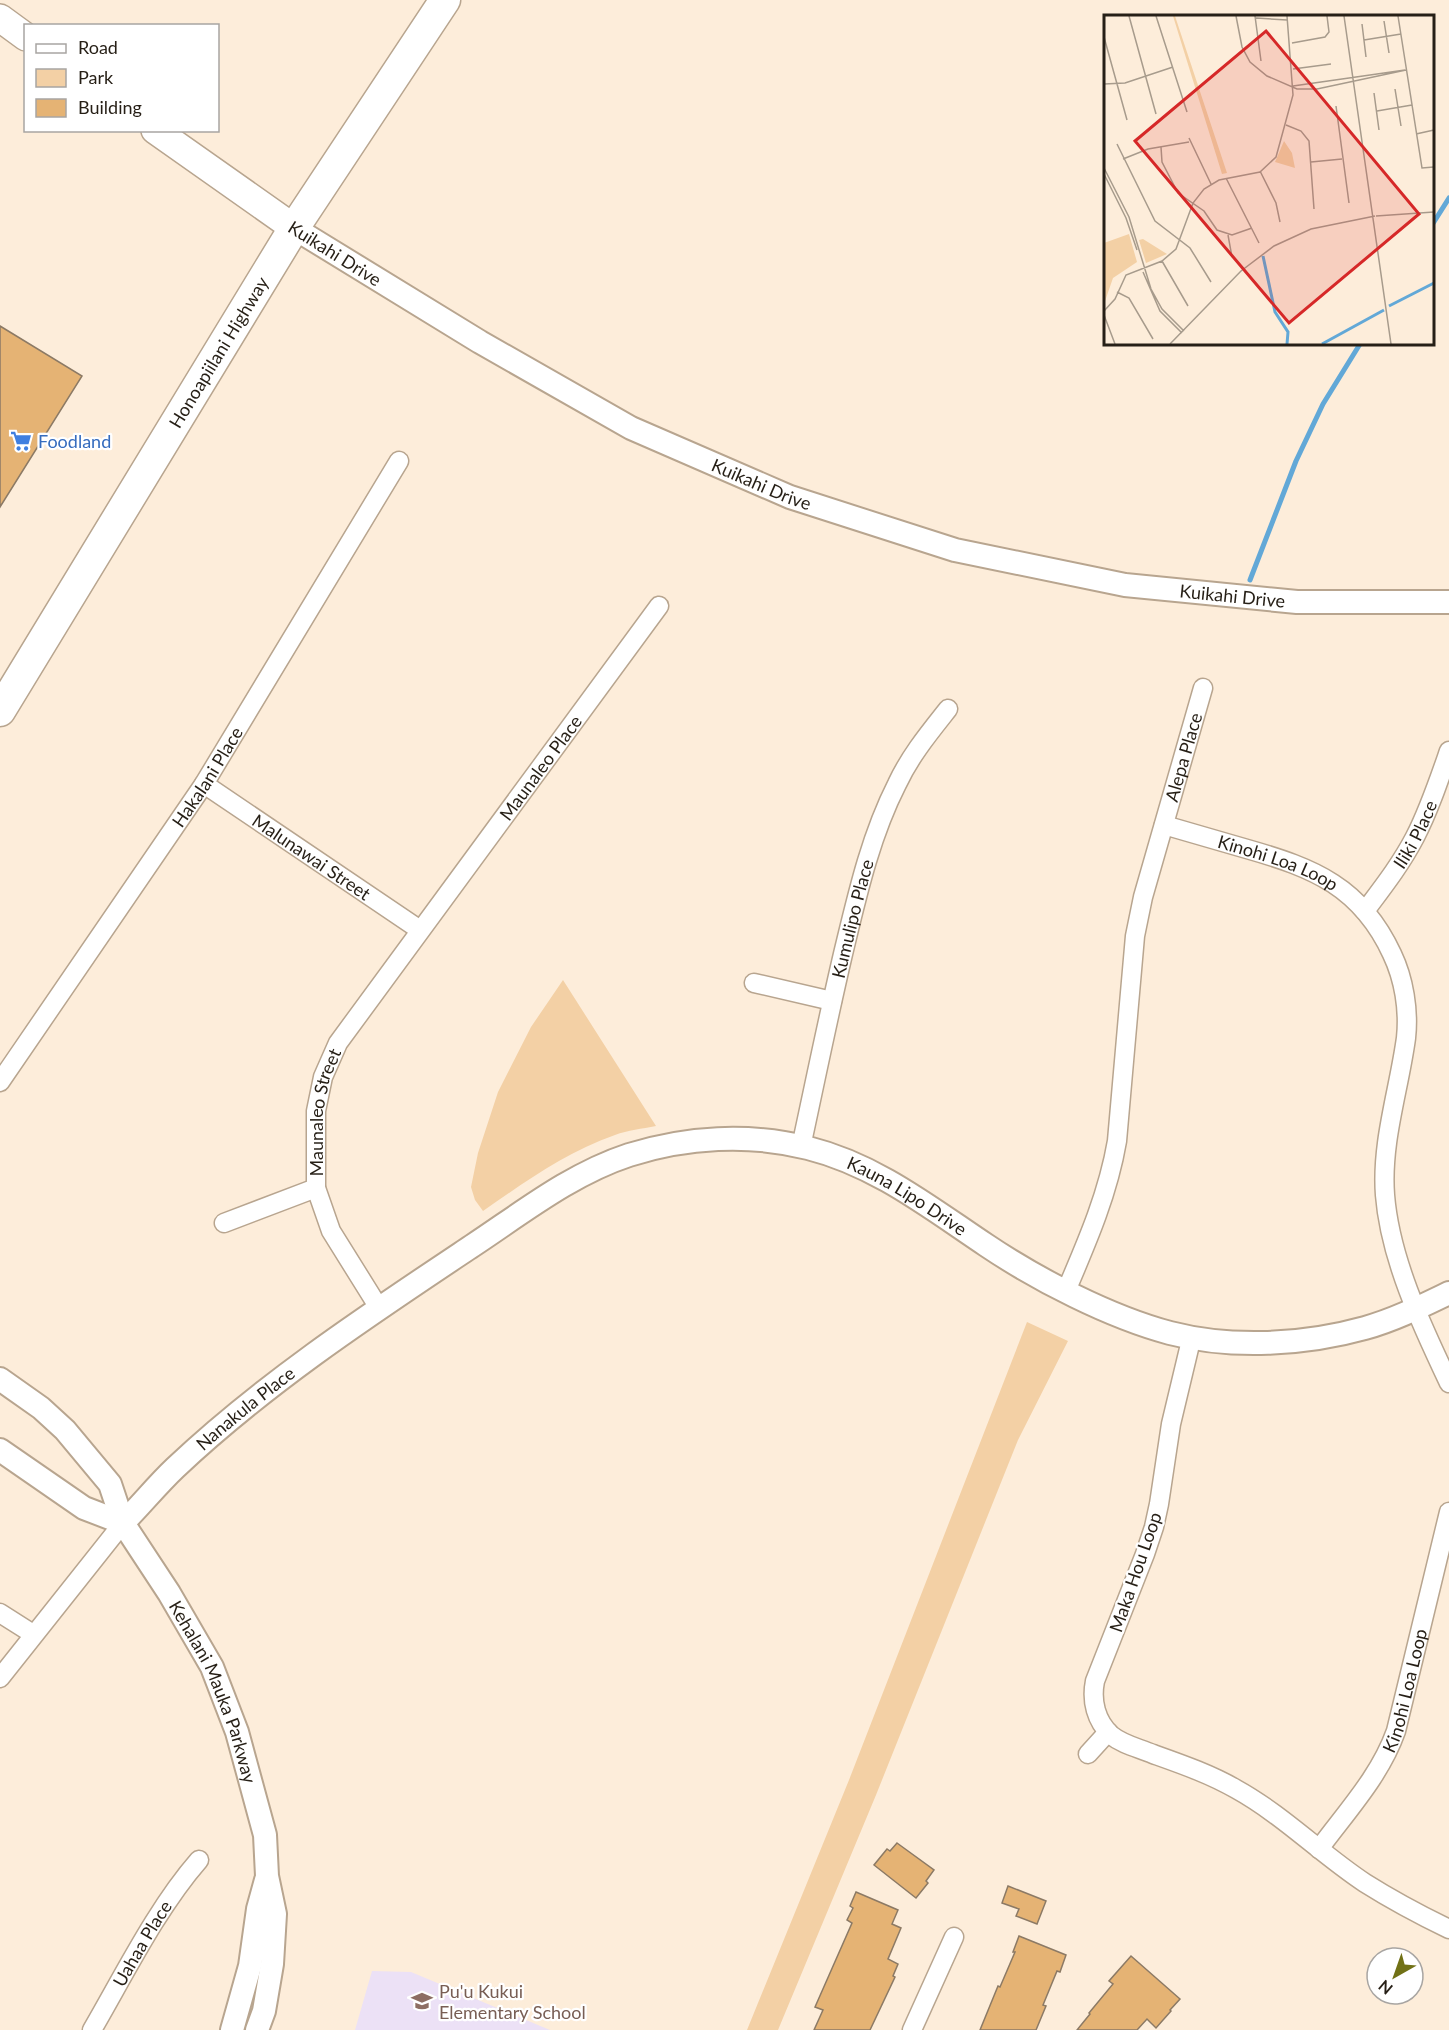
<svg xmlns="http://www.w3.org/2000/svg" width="1449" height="2030" viewBox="0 0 1449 2030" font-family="Lato,sans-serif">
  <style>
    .education { fill: #ece1f6 }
    .green { fill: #f3d0a5 }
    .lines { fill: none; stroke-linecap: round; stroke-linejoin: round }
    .stream { stroke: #62a8d7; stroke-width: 5 }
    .building { fill: #e5b374; stroke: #8c7a65; stroke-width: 1.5 }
    .minor-casing { stroke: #b8a58f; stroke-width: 21 }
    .tertiary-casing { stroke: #b8a58f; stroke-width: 26 }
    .secondary-casing { stroke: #b8a58f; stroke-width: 30 }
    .primary-casing { stroke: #b8a58f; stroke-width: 33 }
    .minor { stroke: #fff; stroke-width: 18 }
    .tertiary { stroke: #fff; stroke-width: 22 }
    .secondary { stroke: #fff; stroke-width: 27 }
    .primary { stroke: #fff; stroke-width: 30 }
    .labels { text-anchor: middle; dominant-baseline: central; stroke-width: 4.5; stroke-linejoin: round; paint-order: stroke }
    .street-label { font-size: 18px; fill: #261f16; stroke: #fff }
    .shop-label { font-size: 18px; fill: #366cbe; stroke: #fff; text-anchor: start }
    .education-label { font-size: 18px; fill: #785e54; stroke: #fff; text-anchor: start }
    .inset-river { fill: none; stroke: #62a8d7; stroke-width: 3 }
    .inset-road { fill: none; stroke: #a79b8c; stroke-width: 1.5 }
    .view { fill: #d62828; fill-opacity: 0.15; stroke: #d62828; stroke-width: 3 }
    .inset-edge { fill: none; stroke: #261f16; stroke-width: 3 }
  </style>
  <rect width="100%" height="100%" fill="#fdedda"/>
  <path class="education" d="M372 1971 411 1972 550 2030H355Z"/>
  <g class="green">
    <path d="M563 980 656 1126C642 1129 628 1130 615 1135 566 1152 525 1182 483 1211L475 1200 471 1187 478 1153 498 1092 531 1027Z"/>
    <path d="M1027 1322 1068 1341 1018 1440 876 1795 778 2030H747L849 1780Z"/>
  </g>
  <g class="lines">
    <g class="stream">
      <path d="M1432 225 1449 198"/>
      <path d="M1250 580 1296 461 1323 404 1360 344"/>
    </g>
  </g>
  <g class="building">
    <path d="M0 326 82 376 0 507Z"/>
    <path d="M897 1843 934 1870 926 1881 928 1883 916 1898 874 1865 887 1849 890 1851Z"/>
    <path d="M1008 1886 1046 1901 1037 1924 1016 1916 1019 1909 1002 1903Z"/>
    <path d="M856 1892 898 1910 892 1924 901 1928 888 1959 898 1964 893 1976 895 1977 870 2030H814L823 2010 815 2007 852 1923 847 1920 853 1908 850 1906Z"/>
    <path d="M1019 1936 1066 1955 1060 1972 1057 1971 1043 2005 1046 2006 1036 2030H980L998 1986 1000 1987 1015 1952H1013Z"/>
    <path d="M1131 1956 1180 1999 1170 2010 1171 2011 1156 2028 1147 2019 1137 2030H1077L1090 2014 1089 2013 1113 1984 1109 1981Z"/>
  </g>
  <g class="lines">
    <defs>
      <g id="minor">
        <path id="s1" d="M204 784 420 930"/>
        <path id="s2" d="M1164 825C1192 833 1220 841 1247 849 1314 868 1361 887 1392 954 1404 979 1409 1010 1406 1038 1399 1090 1381 1142 1385 1195 1390 1259 1422 1326 1449 1383"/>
        <path id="s3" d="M1365 911C1383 887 1401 864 1415 837 1429 810 1439 780 1449 751"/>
        <path d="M754 983 832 1001"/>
        <path id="s4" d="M0 1082 204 784 399 461"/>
        <path id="s5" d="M801 1147C815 1082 828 1018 843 954 857 896 870 837 897 784 910 756 929 733 948 709"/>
        <path d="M224 1223 316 1188"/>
        <path id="s6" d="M1066 1291C1087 1242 1108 1194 1117 1141L1135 936 1143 897 1203 688"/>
        <path id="s7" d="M379 1308 331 1231 316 1188V1111L323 1077 338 1043 659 606"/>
        <path d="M1192 1336 1171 1424 1159 1504 1154 1527 1145 1554 1095 1681C1091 1701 1096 1721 1111 1735 1123 1745 1139 1748 1153 1754 1181 1764 1210 1774 1236 1789 1283 1815 1321 1854 1365 1883 1392 1900 1420 1915 1449 1929"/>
        <path d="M0 1613 33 1634"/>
        <path d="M0 1678 123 1523"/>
        <path d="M1088 1754 1108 1732"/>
        <path id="s8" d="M1319 1849C1347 1811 1380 1776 1396 1731L1449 1512"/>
        <path id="s9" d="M92 2030C124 1975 157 1908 199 1860"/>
        <path d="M912 2030 954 1937"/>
      </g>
      <g id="tertiary">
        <path id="s10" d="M294 228 480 342 631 428 790 497 955 550 1125 585 1297 602H1449"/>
        <path id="s11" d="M0 1379 41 1408 65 1430 110 1484 123 1523 169 1593 212 1667 237 1732 265 1835 267 1876 275 1914 272 1964 264 2011 257 2030"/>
        <path d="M0 1450 84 1508 123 1523"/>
        <path id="s12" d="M123 1523C141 1505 157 1485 175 1468 265 1383 370 1314 472 1246 522 1213 571 1174 629 1155 686 1137 749 1133 808 1148 876 1165 929 1207 986 1245 1038 1280 1110 1317 1170 1333 1232 1349 1304 1345 1365 1328 1394 1320 1422 1306 1449 1293"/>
        <path d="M232 2030 250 1966 258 1909 266 1880"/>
      </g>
      <g id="secondary">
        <path d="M0 18 26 37"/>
        <path d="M155 130 294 228"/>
      </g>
      <g id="primary">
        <path id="s13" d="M0 711 294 228 445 0"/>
      </g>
    </defs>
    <use href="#minor" class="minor-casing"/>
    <use href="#tertiary" class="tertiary-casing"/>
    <use href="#secondary" class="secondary-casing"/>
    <use href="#primary" class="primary-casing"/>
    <use href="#minor" class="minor"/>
    <use href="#tertiary" class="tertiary"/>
    <use href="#secondary" class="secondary"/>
    <use href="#primary" class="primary"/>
  </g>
  <defs>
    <symbol id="supermarket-bare" viewBox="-9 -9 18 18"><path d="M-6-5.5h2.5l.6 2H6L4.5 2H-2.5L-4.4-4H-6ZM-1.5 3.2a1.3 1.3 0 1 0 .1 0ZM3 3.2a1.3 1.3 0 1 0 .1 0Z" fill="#3f7fe0" stroke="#fff" stroke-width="2.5" paint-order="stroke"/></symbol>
    <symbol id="school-bare" viewBox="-9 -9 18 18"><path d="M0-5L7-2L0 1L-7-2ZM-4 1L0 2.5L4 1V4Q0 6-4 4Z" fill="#8d6e63" stroke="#fff" stroke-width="2.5" paint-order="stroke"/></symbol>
  </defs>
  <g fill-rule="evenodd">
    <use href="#supermarket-bare" x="6" y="426" width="30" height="30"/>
    <use href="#school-bare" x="407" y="1986" width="30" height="30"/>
  </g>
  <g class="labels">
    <g class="street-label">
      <text transform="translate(335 253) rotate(32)">Kuikahi Drive</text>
      <text stroke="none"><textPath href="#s13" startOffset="420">Honoapiilani Highway</textPath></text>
      <text stroke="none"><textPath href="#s10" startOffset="534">Kuikahi Drive</textPath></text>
      <text stroke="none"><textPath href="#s10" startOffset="1020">Kuikahi Drive</textPath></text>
      <text stroke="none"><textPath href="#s6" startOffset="550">Alepa Place</textPath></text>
      <text stroke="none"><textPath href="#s7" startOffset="627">Maunaleo Place</textPath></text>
      <text stroke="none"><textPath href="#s4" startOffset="369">Hakalani Place</textPath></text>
      <text stroke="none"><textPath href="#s3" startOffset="92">Iliki Place</textPath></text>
      <text stroke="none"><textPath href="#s1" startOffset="130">Malunawai Street</textPath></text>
      <text stroke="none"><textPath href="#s2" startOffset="120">Kinohi Loa Loop</textPath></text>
      <text stroke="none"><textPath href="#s5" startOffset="234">Kumulipo Place</textPath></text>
      <text stroke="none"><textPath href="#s7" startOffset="213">Maunaleo Street</textPath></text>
      <text stroke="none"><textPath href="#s12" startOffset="921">Kauna Lipo Drive</textPath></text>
      <text stroke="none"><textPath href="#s12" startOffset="168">Nanakula Place</textPath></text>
      <text transform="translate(1135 1572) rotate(-71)">Maka Hou Loop</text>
      <text stroke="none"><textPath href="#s8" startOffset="183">Kinohi Loa Loop</textPath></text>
      <text stroke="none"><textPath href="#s11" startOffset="387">Kehalani Mauka Parkway</textPath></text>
      <text stroke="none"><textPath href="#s9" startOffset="100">Uahaa Place</textPath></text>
    </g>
    <g class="shop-label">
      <text x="38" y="441">Foodland</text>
    </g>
    <g class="education-label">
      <text x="439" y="1991">Pu'u Kukui<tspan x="439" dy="21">Elementary School</tspan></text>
    </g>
  </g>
  <g transform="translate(1104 15)">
    <rect width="330" height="330" fill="#fdedda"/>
    <path d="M69 1H71L123 158 118 159ZM180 126 188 138 191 153 171 147ZM25 219 33 247 9 263 0 289V228ZM39 224 63 239 42 248 35 225Z" fill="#f3d0a5"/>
    <path class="inset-river" d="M159 241 171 297 184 317 183 329M285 291 330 268M218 329 280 295"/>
    <path class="inset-road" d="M25 1 52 99M52 1 83 97M132 1 138 32 146 47 163 61 193 74H213L302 55M151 1 157 46M240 1 287 329M294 1 318 153 330 152M152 3 183 5M280 6 285 38M258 9 262 42M0 22 23 105M260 25 297 19M188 28 221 22 225 17 223 1M189 54 227 49M0 69 21 68 69 52M189 71 301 55M291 74 297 111M270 78 275 115M232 91 245 188M273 96 308 90M182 110 197 116 205 126 210 194M312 119 330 115M85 123 107 169M13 129 51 206 86 233 107 267M57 132 58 147 74 178 100 196 113 215 128 220 148 213M19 144 44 134 85 127M207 147 238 144M0 153 25 202 47 274 58 294 80 316M156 156 172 188 176 207M0 159 22 203 33 235M122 163 155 228M272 201 330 197M124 220 128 242M58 246 84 291M39 257 56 296 78 318M13 277 25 283 49 324M0 296 11 284 22 260 58 246 72 234 89 188 100 174 115 165 156 157 172 142 189 80 183 1M0 300 11 329M66 329 137 256 170 231 207 214 271 201"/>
    <path class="view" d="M162 16 315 199 185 308 31 126Z"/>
    <rect width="330" height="330" class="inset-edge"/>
  </g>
  <rect x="24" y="24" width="195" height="108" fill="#ffffff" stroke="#a8a5a2" stroke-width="1.5"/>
  <rect x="36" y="44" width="30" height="9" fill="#ffffff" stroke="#a8a5a2" stroke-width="1.5"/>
  <text x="78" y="54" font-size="18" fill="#261f16">Road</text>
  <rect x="36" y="69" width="30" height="18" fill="#f3d0a5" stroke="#a8a5a2" stroke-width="1.5"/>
  <text x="78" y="84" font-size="18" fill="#261f16">Park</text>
  <rect x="36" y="99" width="30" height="18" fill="#e5b374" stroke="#a8a5a2" stroke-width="1.5"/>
  <text x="78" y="114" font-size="18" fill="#261f16">Building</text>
  <g transform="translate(1395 1976) rotate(220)"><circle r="28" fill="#ffffff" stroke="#a8a5a2" stroke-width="1.5"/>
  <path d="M0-4.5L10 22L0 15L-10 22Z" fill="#717116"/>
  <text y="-9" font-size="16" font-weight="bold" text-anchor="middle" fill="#261f16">N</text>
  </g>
</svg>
